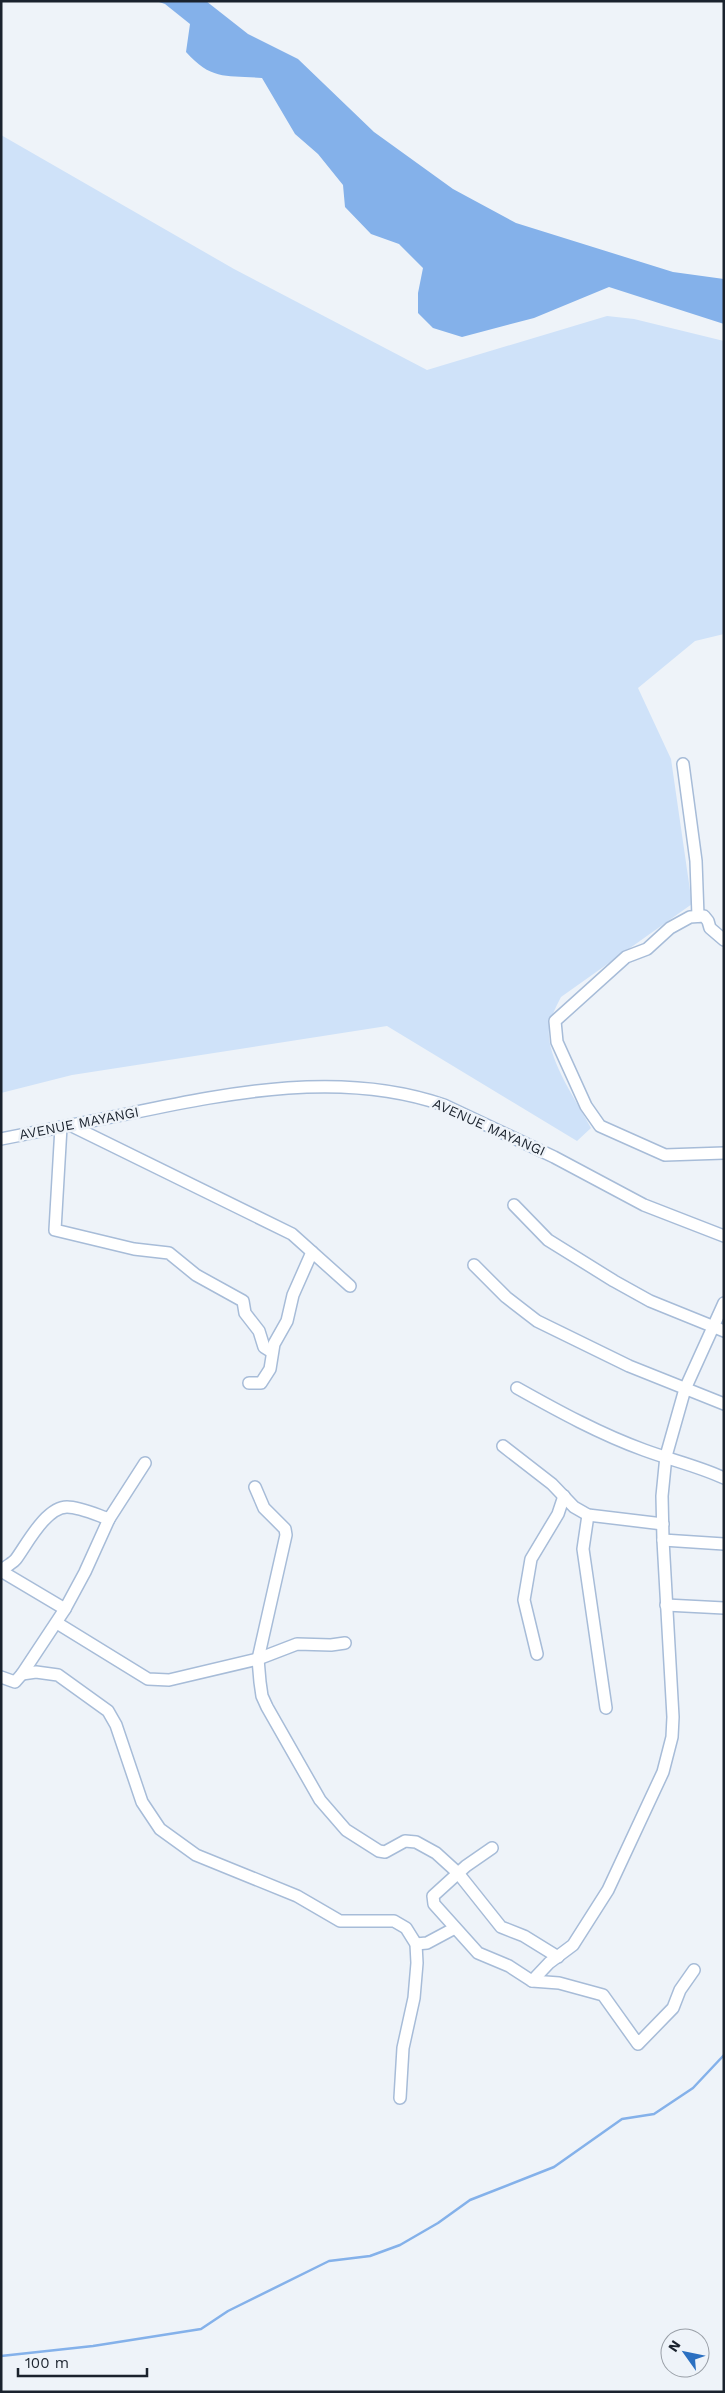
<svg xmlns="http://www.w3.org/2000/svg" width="725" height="2393" viewBox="0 0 725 2393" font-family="'Work Sans',sans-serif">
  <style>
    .green { fill: #cfe2f9 }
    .water { fill: #84b1ea }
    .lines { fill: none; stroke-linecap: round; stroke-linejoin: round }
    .stream { stroke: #84b1ea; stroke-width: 2.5 }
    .minor-casing { stroke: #a7bcd8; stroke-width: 14 }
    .minor { stroke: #fff; stroke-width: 11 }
    .labels { text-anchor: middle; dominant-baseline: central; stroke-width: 5; stroke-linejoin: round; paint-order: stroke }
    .street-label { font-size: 14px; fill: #1a222d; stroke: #eef3f9 }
  </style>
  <rect width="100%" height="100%" fill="#eef3f9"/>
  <path class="green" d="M1 135 234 269 427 370 607 316 634 319 724 341V634L695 641 638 688 671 759 692 904 561 997C556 1007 550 1018 549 1029 546 1058 578 1103 591 1128L577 1141 387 1026 72 1075 1 1093Z"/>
  <path class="water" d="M156 1H206L248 34 298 59 374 132 453 189 516 223 673 272 724 279V324L609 287 534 318 462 337 433 328 418 313V293L423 268 399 244 371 234 345 207 343 185 318 154 295 134 262 78C226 75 212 81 186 52L190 24 165 4Z"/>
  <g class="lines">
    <path class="stream" d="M1 2356 93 2346 201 2329 228 2311 329 2261 370 2256 400 2245 438 2223 470 2200 554 2167 622 2119 654 2114 693 2088 724 2055"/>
    <defs>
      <g id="minor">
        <path d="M683 764 696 861 698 916"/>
        <path d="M724 940 710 928 708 921 704 916 690 917 670 928 647 949 626 957 555 1021 557 1042 586 1106 600 1126 665 1155 724 1153"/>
        <path d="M70 1125 292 1234 350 1286"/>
        <path d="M61 1127 55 1230 134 1249 169 1253 196 1275 243 1301 245 1313 259 1331 264 1347 272 1352"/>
        <path d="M1 1139C45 1130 88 1122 132 1113 233 1092 343 1070 444 1105L554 1157 644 1205 724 1236"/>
        <path d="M514 1205 548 1240 614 1281 650 1301 724 1331"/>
        <path d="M474 1265 506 1297 537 1321 629 1366 724 1404"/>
        <path d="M249 1383H261L270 1369 274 1344 287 1321 293 1295 312 1252"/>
        <path d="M517 1388C558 1411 600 1434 644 1450 671 1460 698 1466 724 1478"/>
        <path d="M503 1446 552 1484 574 1507 588 1515 663 1524"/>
        <path d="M255 1487 264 1508 285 1529 286 1535 258 1659 260 1682 262 1696 267 1707 320 1800 346 1830 379 1851 385 1852 405 1841 416 1842 436 1853 458 1873 501 1927 524 1936 558 1957"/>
        <path d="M588 1515 583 1549 606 1708"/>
        <path d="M663 1540 724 1544"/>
        <path d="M1 1571C6 1566 13 1563 16 1559 27 1544 46 1507 67 1507 80 1507 97 1515 109 1519"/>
        <path d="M1 1571 65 1609"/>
        <path d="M666 1605 724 1608"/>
        <path d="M57 1623 148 1679 169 1680 258 1659 297 1644 331 1645 345 1643"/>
        <path d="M537 1654 524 1600 531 1559 558 1514 564 1496"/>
        <path d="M22 1674 36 1672 58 1675 108 1711 116 1725 142 1802 160 1829 196 1855 297 1896 340 1921H394L406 1928 416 1944 417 1963 414 1998 403 2048 400 2098"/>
        <path d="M1 1677 15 1682 22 1674 65 1609 85 1572 109 1519 145 1463"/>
        <path d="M492 1848 466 1866 433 1896 434 1904 478 1953 509 1966 532 1981 559 1983 603 1995 638 2044 673 2008 680 1990 694 1970"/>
        <path d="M416 1944 427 1943 455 1928"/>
        <path d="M532 1981 549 1963 573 1945 608 1890 663 1772 672 1737 673 1717 663 1540 662 1496 666 1456 685 1389 724 1303"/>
      </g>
    </defs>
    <use href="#minor" class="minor-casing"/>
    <use href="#minor" class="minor"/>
  </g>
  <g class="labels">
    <g class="street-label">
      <text transform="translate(79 1123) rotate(-11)">AVENUE MAYANGI</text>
      <text transform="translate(489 1127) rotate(24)">AVENUE MAYANGI</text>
    </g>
  </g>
  <rect width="725" height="2393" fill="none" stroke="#1a222d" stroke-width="5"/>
  <g transform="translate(685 2353) rotate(303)"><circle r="24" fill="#eef3f9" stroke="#999fa7"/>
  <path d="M0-4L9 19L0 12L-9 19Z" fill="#2b70c1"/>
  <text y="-8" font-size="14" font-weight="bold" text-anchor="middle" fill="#1a222d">N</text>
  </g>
  <path d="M18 2368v8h129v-8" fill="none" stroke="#1a222d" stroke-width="2.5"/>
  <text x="25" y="2368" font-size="15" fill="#1a222d" stroke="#eef3f9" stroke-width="4" paint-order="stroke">100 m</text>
</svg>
